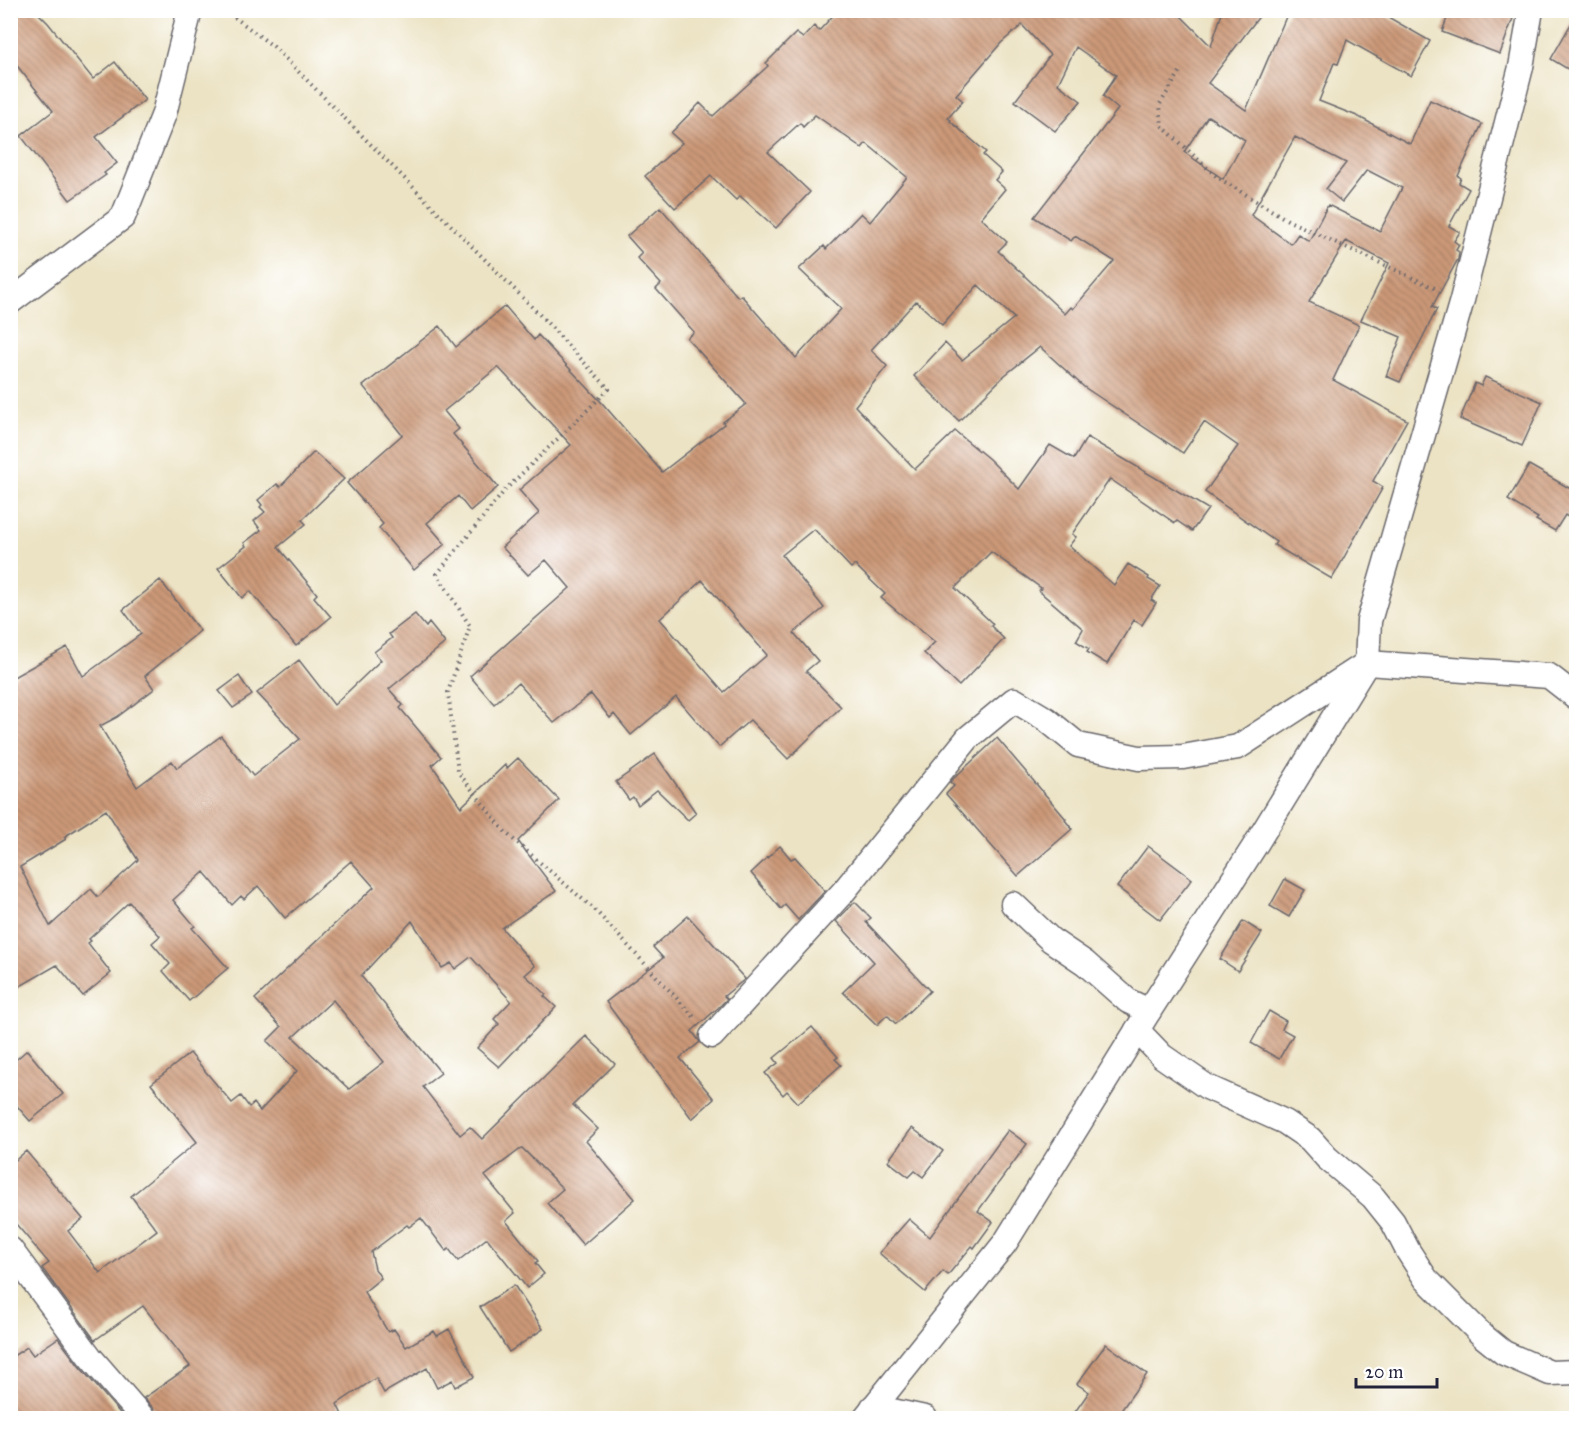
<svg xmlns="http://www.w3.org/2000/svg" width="1587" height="1429" viewBox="0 0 1587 1429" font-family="'IM FELL Great Primer',serif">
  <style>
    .building { fill: url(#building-back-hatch); fill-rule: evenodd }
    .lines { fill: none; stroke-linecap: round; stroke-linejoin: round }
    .minor-casing { stroke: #69666b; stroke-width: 27 }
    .path { stroke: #69666b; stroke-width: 4; stroke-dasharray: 1.5 4.5; stroke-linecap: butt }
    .minor { stroke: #fff; stroke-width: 24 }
  </style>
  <defs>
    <pattern id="building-back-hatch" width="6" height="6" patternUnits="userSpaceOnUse" patternTransform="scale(1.5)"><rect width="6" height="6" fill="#cc9978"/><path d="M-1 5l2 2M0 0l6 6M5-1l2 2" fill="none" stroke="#a57c64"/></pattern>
  </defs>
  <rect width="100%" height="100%" fill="#fff"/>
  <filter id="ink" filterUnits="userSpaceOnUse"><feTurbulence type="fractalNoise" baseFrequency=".0167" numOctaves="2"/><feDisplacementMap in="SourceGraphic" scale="12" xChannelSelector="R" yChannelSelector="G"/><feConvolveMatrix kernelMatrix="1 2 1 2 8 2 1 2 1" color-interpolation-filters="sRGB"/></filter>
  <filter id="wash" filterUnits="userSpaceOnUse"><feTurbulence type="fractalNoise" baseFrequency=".008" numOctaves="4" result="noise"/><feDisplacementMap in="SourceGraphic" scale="24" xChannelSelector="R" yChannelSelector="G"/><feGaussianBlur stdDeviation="1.35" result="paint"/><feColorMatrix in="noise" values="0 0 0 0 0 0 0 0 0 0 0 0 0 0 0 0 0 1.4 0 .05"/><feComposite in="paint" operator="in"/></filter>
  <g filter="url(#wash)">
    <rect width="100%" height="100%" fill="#ece3c4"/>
    <g id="blocks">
      <g class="building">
        <path d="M10 10H35L48 23 93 79 115 62 145 100 96 137 117 163 104 173 106 175 70 200 21 136 53 111 10 57Z"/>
        <path d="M838 10H1175L1211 46 1223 10H1264L1208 83 1246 110 1289 10H1376L1430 41 1411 76 1347 40 1338 64 1334 63 1319 101 1357 116 1410 144 1430 100 1482 124 1458 176 1461 178 1459 183 1469 189 1449 226 1460 232 1454 241 1459 245 1456 250 1459 252 1458 259 1432 307 1437 309 1400 382 1386 376 1401 337 1361 320 1389 263 1346 241 1309 302 1359 325 1333 380 1407 420 1373 481 1383 487 1332 579 1274 545 1276 542 1205 492 1238 446 1204 422 1183 453 1084 387 1040 347 1005 375 959 421 914 376 945 343 962 360 1014 318 978 285 942 325 916 301 871 350 887 366 855 406 915 469 955 431 989 459 1019 489 1050 445 1074 459 1087 437 1208 509 1192 531 1177 521 1175 523 1110 479 1072 534 1076 537 1069 546 1114 585 1128 564 1149 577 1148 579 1160 586 1151 600 1156 603 1142 625 1134 620 1107 664 1087 652 1089 649 1076 641 1083 629 1039 591 1041 588 991 552 955 588 993 624 991 626 1004 639 959 686 924 653 935 642 881 598 885 594 855 565 851 568 814 529 782 555 824 608 794 633 818 661 806 671 841 707 788 759 750 720 719 747 676 697 631 735 614 714 610 718 591 694 554 723 518 683 494 704 470 676 570 588 546 560 528 575 502 547 539 513 519 490 571 445 498 367 444 411 459 429 453 434 498 487 470 511 458 496 427 523 445 544 414 570 379 528 383 524 347 483 402 435 363 386 440 326 456 347 505 306 534 340 538 335 603 404 662 472 724 424 723 422 746 404 687 338 694 332 656 289 661 284 637 258 642 253 627 236 660 207 738 297 741 295 796 358 841 309 799 269 824 246 826 249 861 213 870 222 907 177 866 143 862 148 815 115 803 127 800 123 768 152 810 192 776 228 740 196 736 200 711 176 675 208 645 176 682 143 671 133 700 103 713 116 768 66 766 63 796 33 803 38 814 26 819 31ZM1022 25 1050 55 1015 101 1055 131 1081 101 1058 84 1076 47 1116 75 1103 96 1118 109 1034 217 1071 241 1075 236 1114 261 1073 309 1071 307 1065 314 998 251 1007 242 981 218 1005 189 995 180 1002 172 983 155 986 152 950 121 951 120 948 118 963 101 956 95 1001 43ZM1208 116 1245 140 1223 179 1184 152ZM1295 137 1346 163 1326 189 1342 202 1367 170 1402 188 1380 231 1328 205 1309 241 1298 234 1291 244 1251 215ZM702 580 767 655 724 692 660 619Z"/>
        <path d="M1450 10H1516L1500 54 1442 32Z"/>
        <path d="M1576 15V74L1551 59Z"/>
        <path d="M1485 377 1542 402 1522 446 1460 419 1475 383 1481 386Z"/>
        <path d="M314 452 344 479 302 520 306 524 278 547 317 594 314 597 331 617 296 646 250 591 242 598 218 568 246 546 244 543 261 530 254 521 265 512 260 507 262 505 258 500 277 484 280 487Z"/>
        <path d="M1529 465 1576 492V522L1565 515 1555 531 1536 520 1538 518 1508 500Z"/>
        <path d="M160 580 200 631 145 676 154 689 117 717 100 726 137 787 172 761 177 768 221 736 253 776 300 739 257 693 299 660 334 705 381 660 374 652 392 638 389 634 415 614 426 627 429 623 445 643 389 689 403 705 400 708 441 757 432 765 461 807 505 765 507 768 518 758 559 800 518 841 556 891 502 928 535 966 525 975 546 994 544 996 556 1007 499 1067 477 1048 499 1024 494 1019 511 1001 471 957 455 969 451 963 442 968 412 921 361 976 441 1073 423 1087 460 1135 470 1127 482 1139 586 1036 615 1064 573 1105 598 1129 586 1141 635 1199 583 1245 547 1203 563 1189 522 1148 485 1176 515 1213 506 1221 538 1261 535 1263 544 1274 527 1288 487 1238 458 1261 449 1249 446 1251 421 1218 409 1227 407 1225 371 1252 375 1269 381 1278 364 1292 388 1332 394 1329 406 1347 434 1331 437 1336 449 1329 474 1377 455 1387 452 1380 437 1388 427 1368 384 1393 376 1378 337 1404 344 1419H157L154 1409 144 1398 190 1366 143 1306 95 1340 42 1268 49 1263 10 1217V1165L26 1151 83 1219 68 1231 100 1273 157 1230 131 1196 197 1142 151 1084 190 1053 232 1103 241 1096 249 1107 254 1103 260 1111 297 1071 267 1041 281 1027 255 999 374 887 351 861 285 918 258 886 244 899 241 896 232 905 204 872 173 900 195 926 192 928 228 968 189 1001 163 971 170 964 152 943 160 936 129 902 89 939 91 941 88 943 111 973 83 996 57 965 10 992V679L67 647 83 676 141 634 123 610ZM106 810 138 860 98 897 91 889 50 926 20 867 66 839 64 837ZM333 1000 384 1062 349 1089 293 1037Z"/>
        <path d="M239 676 252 695 233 708 219 691Z"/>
        <path d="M997 738 1066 819 1065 820 1072 829 1018 876 946 794 954 786 950 782 954 778Z"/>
        <path d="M655 754 696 813 688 820 657 790 638 805 633 797 629 800 616 782Z"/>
        <path d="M780 846 791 859 795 857 825 891 798 920 785 905 781 909 751 873Z"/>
        <path d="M1148 846 1192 879 1160 920 1117 887Z"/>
        <path d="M1285 879 1305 890 1289 917 1270 906Z"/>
        <path d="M855 902 871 918 866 922 930 991 896 1024 887 1015 877 1025 843 992 874 962 836 921Z"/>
        <path d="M688 916 745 979 724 996 727 999 718 1008 692 1031 700 1042 680 1058 714 1099 692 1119 606 1002 663 958 653 947Z"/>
        <path d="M1243 921 1262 933 1238 971 1220 959Z"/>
        <path d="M1269 1011 1286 1021 1282 1029 1293 1035 1279 1059 1251 1043Z"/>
        <path d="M812 1027 838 1057 835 1059 841 1065 798 1103 787 1091 783 1095 765 1073 778 1063 774 1058Z"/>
        <path d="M27 1050 63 1094 30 1121 10 1098V1065Z"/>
        <path d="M912 1128 943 1151 923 1177 915 1171 909 1177 888 1161Z"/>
        <path d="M1008 1130 1027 1144 978 1211 993 1222 974 1248 972 1246 948 1275 943 1271 925 1292 879 1253 909 1219 930 1237Z"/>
        <path d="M514 1285 543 1329 509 1352 480 1307Z"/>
        <path d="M58 1338 79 1366 125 1419H10V1358L27 1347 33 1355Z"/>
        <path d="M1106 1344 1147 1374 1115 1419H1070L1089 1392 1077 1384Z"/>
      </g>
    </g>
  </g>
  <g filter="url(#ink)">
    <use href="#blocks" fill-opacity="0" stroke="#69666b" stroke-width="1.5"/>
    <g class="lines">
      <defs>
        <g id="minor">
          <path d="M10 302 123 217 164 114 190 10"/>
          <path d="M1013 904 1051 940 1085 963 1128 1001 1149 1011"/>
          <path d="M1137 1030 1162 1056 1207 1087 1285 1122 1310 1139 1327 1158 1373 1197 1393 1222 1408 1251 1426 1279 1483 1336 1504 1353 1550 1373 1576 1372"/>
          <path d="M712 1036 844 891 968 738 1014 700 1046 719 1078 745 1139 758 1183 757 1238 747 1367 663 1549 676 1576 697"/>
          <path d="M10 1249 90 1357 143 1418"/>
          <path d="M873 1407 925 1418"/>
          <path d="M865 1418 1005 1243 1149 1011 1256 844 1367 663 1369 621 1462 300 1521 67 1531 10"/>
        </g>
      </defs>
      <use href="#minor" class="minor-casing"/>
      <g class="path">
        <path d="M225 10 274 47 539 314 609 389 506 489 437 574 470 626 448 692 458 772 506 833 595 910 694 1017"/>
        <path d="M1180 72 1160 104 1162 126 1217 177 1289 221 1439 290"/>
      </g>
      <use href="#minor" class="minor"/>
    </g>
  </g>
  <rect width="1587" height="1429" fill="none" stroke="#fff" stroke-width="36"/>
  <path d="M1356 1378v9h81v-9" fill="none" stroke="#22223b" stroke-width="3"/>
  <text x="1365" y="1378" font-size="18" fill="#22223b" stroke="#ffffff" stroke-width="4.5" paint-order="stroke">20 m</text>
</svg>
